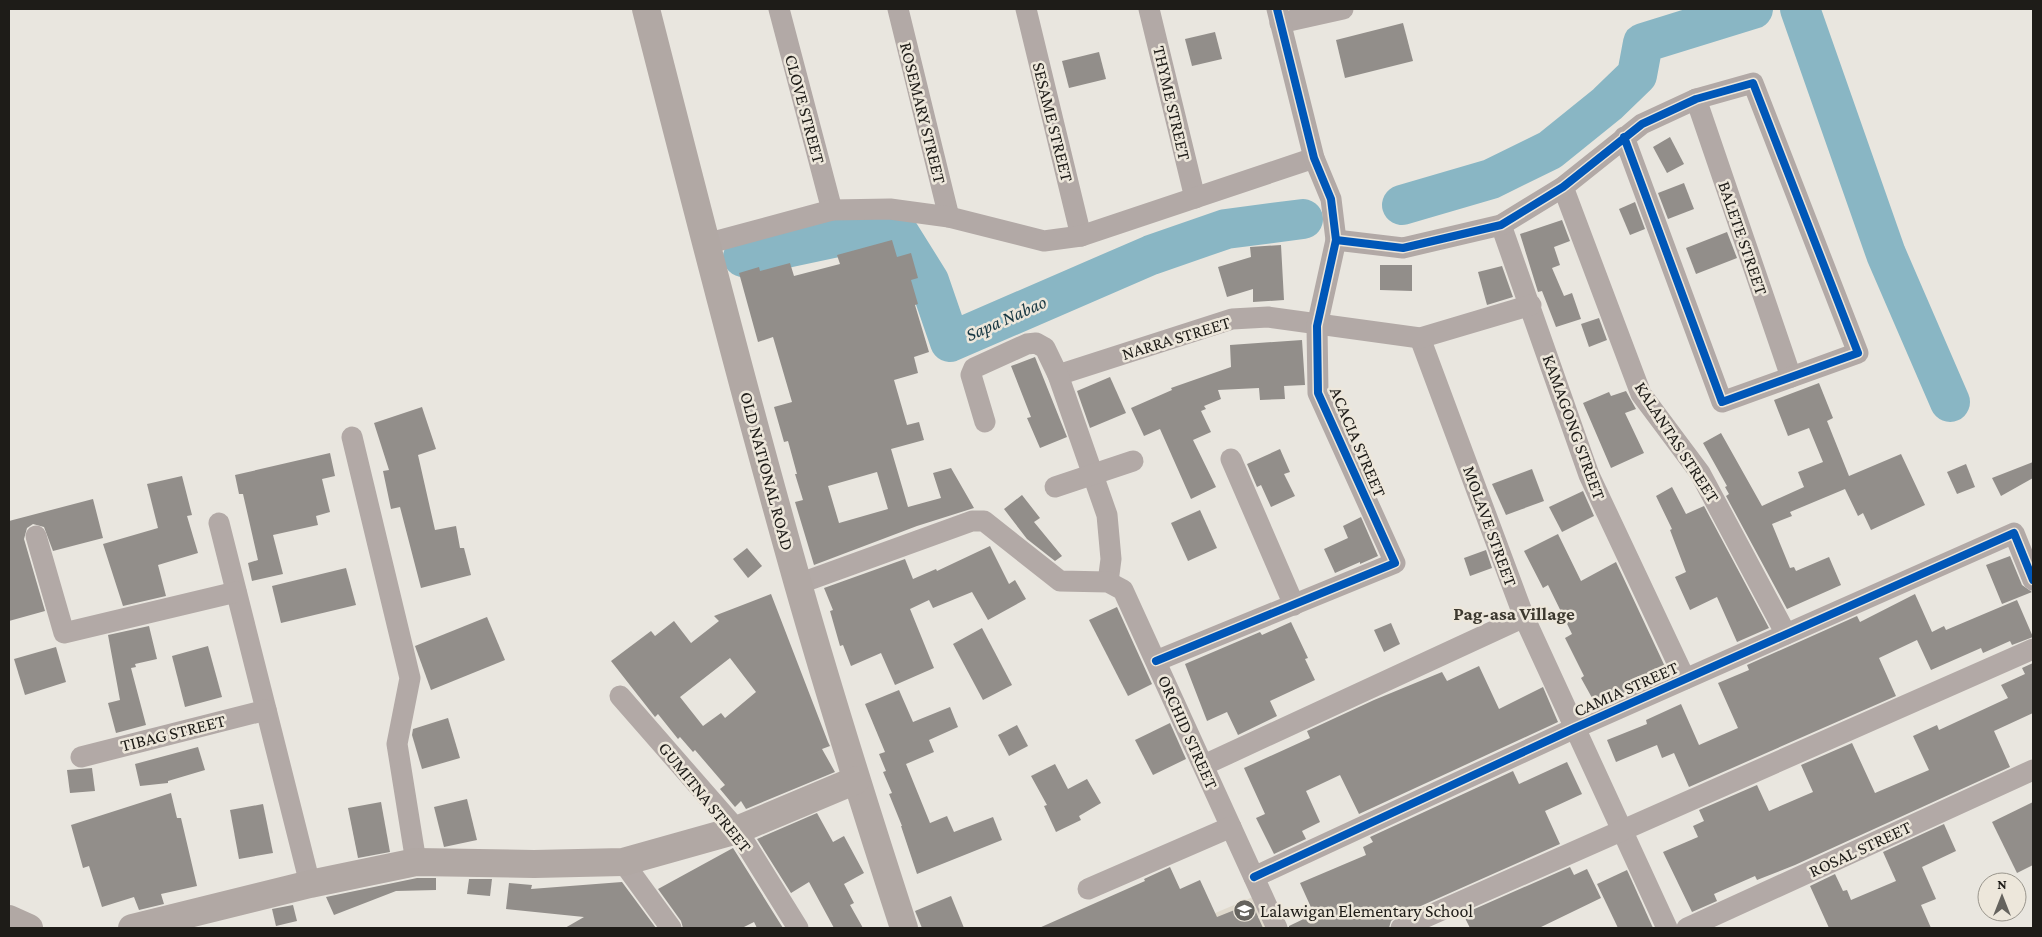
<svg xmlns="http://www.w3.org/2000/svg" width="2042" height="937" viewBox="0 0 2042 937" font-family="'Crimson Pro',serif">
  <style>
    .built { fill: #dfd9cc }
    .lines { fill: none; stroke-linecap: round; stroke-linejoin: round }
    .river { stroke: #89b6c4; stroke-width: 40 }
    .building { fill: #928e8a; fill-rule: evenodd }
    .street { stroke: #b2a9a6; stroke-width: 21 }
    .secondary { stroke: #b1a8a4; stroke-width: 28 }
    .cycleway-casing { stroke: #ede7db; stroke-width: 11 }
    .cycleway { stroke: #0057b8; stroke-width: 8 }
    .labels { text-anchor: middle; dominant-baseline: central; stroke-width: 5; stroke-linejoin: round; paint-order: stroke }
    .street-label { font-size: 18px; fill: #1e1c18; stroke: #ede7db }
    .poi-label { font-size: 18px; fill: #1e1c18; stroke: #ede7db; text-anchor: start }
    .water-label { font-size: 19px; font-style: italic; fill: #173742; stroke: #ede7db }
    .neighbourhood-label { font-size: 19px; font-weight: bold; fill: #3d392f; stroke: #ede7db }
  </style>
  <rect width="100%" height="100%" fill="#e9e6df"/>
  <path class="built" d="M1260 894 1275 928H1180Z"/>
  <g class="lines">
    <g class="river">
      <path d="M1800 9 1886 254 1950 402"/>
      <path d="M1402 205 1491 179 1550 150 1607 104 1637 75 1643 43 1753 9"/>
      <path d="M743 257 894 225 929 281 950 342 1151 255 1226 229 1303 219"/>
    </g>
  </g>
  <g class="building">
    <path d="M1403 23 1413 61 1345 78 1336 40Z"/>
    <path d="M1215 32 1222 59 1192 66 1185 39Z"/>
    <path d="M1099 52 1106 79 1069 88 1062 61Z"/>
    <path d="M1670 137 1684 164 1667 173 1653 147Z"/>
    <path d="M1684 183 1694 209 1668 219 1658 193Z"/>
    <path d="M1635 202 1645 229 1630 235 1619 209Z"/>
    <path d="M1562 220 1570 241 1554 247 1560 265 1552 268 1564 296 1572 293 1581 319 1556 327 1542 291 1538 292 1520 234Z"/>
    <path d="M1727 232 1737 258 1696 274 1686 248Z"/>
    <path d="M892 240 897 257 911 253 918 278 911 280 918 304 915 305 929 352 914 357 918 373 894 380 907 425 919 422 924 440 891 449 908 507 941 498 933 473 951 468 974 508 917 526 814 565 795 502 803 500 795 474H797L788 441 784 442 774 407 792 402 773 337 758 342 739 273 759 267 760 271 790 263 794 276 840 264 837 255ZM877 472 888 509 839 523 828 486Z"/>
    <path d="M1281 245 1284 300 1253 302V289L1227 297 1218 267 1251 257 1250 247Z"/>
    <path d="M1380 265H1412V291L1380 290Z"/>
    <path d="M1502 266 1513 297 1487 305 1478 272Z"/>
    <path d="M1599 318 1607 340 1589 347 1581 324Z"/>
    <path d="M1302 340 1305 385 1284 386 1285 399 1260 400 1259 388 1218 390 1221 399 1204 406 1206 409 1201 411 1211 432 1193 440 1216 487 1191 499 1160 429 1144 436 1131 408 1172 390 1171 388 1231 367 1230 345Z"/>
    <path d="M1035 357 1067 437 1040 448 1027 418 1031 417 1011 366Z"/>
    <path d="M1110 377 1126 413 1090 428 1077 391Z"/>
    <path d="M1819 383 1833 418 1827 421 1849 476 1901 454 1925 505 1871 530 1863 513 1858 516 1845 489 1790 512 1792 516 1772 524 1790 568 1794 567 1796 571 1829 557 1841 585 1787 609 1726 496 1729 494 1725 487 1727 486 1703 443 1721 433 1762 506 1804 487 1798 472 1823 462 1809 428 1788 436 1774 400Z"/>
    <path d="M1626 391 1636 409 1625 413 1644 453 1611 468 1583 403 1609 392 1611 396Z"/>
    <path d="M422 407 436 449 418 455 435 530 456 526 460 548H464L471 575 421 588 400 507 391 509 383 471 389 470 374 423Z"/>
    <path d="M1280 449 1290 472 1284 474 1295 496 1271 507 1261 485 1257 487 1247 464Z"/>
    <path d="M330 453 335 476 322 479 330 512 316 516 318 525 273 535 283 574 252 581 248 563 258 560 243 494H239L235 475Z"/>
    <path d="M2033 462V478L2001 496 1992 478Z"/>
    <path d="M1966 464 1975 487 1957 494 1947 472Z"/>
    <path d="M1532 469 1544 501 1506 515 1492 484Z"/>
    <path d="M182 476 192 515 187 516 198 553 158 565 166 596 123 606 103 544 158 528 147 484Z"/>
    <path d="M1672 487 1686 514 1704 506 1769 628 1737 642 1717 597 1690 610 1675 577 1686 572 1670 530 1672 529 1656 496Z"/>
    <path d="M1583 491 1594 516 1562 532 1549 507Z"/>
    <path d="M1022 495 1040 518 1034 522 1062 556 1055 561 1027 539 1004 509Z"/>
    <path d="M93 499 103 538 53 551 44 527 33 524 27 528 24 539 45 611 9 621V521Z"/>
    <path d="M1200 510 1217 548 1188 561 1171 523Z"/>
    <path d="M1361 517 1378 556 1360 564V562L1335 573 1324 549 1348 538 1343 526Z"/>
    <path d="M1558 534 1581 581 1616 562 1668 673 1596 705 1581 678 1584 676 1565 638 1572 634 1548 585 1543 588 1524 551Z"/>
    <path d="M990 546 1009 584 1015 580 1026 599 988 620 972 592 933 608 929 600 910 609 934 668 895 685 881 653 851 666 843 645 840 646 830 611 833 610 824 588 905 559 913 579 936 569 937 571Z"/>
    <path d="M747 548 762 566 748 578 733 559Z"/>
    <path d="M1486 550 1492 568 1470 576 1464 558Z"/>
    <path d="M2010 556 2022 585 2032 592 2002 604 1986 565Z"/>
    <path d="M346 568 356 605 281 623 272 586Z"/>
    <path d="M771 594 828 742 830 746 822 749 835 772 746 809 741 801 735 807 720 789 725 785 695 750 693 752 680 737 678 739 658 714 655 717 611 661 651 631 655 636 674 621 691 643 719 621 714 616ZM730 658 756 692 725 718 721 713 703 726 680 697Z"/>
    <path d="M1915 594 1932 632 1944 626 1946 630 2017 600 2033 637 2012 645 2010 641 1983 653 1981 648 1931 670 1917 640 1879 658 1896 696 1689 787 1674 753 1662 758 1657 745 1616 762 1607 740 1647 724 1646 720 1681 704 1699 745 1738 728 1718 683 1749 670 1747 665 1857 616 1860 622Z"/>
    <path d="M1117 607 1152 684 1128 696 1089 620Z"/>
    <path d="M487 617 505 660 431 690 415 646Z"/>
    <path d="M1291 622 1308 658 1305 659 1315 680 1270 701 1277 716 1238 735 1227 712 1207 721 1185 664 1260 632 1262 635Z"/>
    <path d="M1391 623 1400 644 1384 652 1374 630Z"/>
    <path d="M149 626 157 659 135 664 136 667 131 668 146 725 116 733 108 703 120 700 108 635Z"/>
    <path d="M982 628 1012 685 983 700 953 644Z"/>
    <path d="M208 646 222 697 185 707 172 656Z"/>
    <path d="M56 647 66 682 25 695 14 659Z"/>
    <path d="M2033 663V713L1994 731 2010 767 1795 865 1757 880 1755 876 1714 894 1717 901 1692 912 1663 852 1698 837 1693 826 1704 821 1699 810 1757 785 1769 811 1813 792 1801 765 1852 743 1875 793 1929 770 1913 736 1937 725 1939 730 2008 698 2001 685 2025 674 2022 668Z"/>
    <path d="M1479 666 1499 709 1543 687 1558 722 1359 814 1340 775 1306 791 1320 822 1302 831 1306 839 1274 854 1256 818 1265 814 1244 768 1310 738 1307 731 1374 700 1442 672 1447 681Z"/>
    <path d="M899 690 913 722 950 707 958 727 929 740 934 752 906 764 930 823 947 816 954 832 993 817 1002 840 917 874 901 826H902L889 794 892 793 883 772 886 771 879 754 885 752 865 704Z"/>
    <path d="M448 718 460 758 422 769 412 735 413 729Z"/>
    <path d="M1170 723 1186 759 1153 775 1135 740Z"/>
    <path d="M1017 725 1028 746 1009 756 998 735Z"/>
    <path d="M198 747 205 770 168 781V783L140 786 135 764Z"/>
    <path d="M1567 762 1582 794 1545 811 1560 844 1396 917 1391 921 1389 928H1289V926L1314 914 1300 883 1366 855 1363 847 1373 842 1370 837 1513 771 1519 784Z"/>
    <path d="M1055 764 1068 789 1087 779 1101 803 1079 816 1081 820 1056 832 1044 806 1047 805 1031 776Z"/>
    <path d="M92 768 95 791 70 793 67 770Z"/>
    <path d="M171 793 177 818H181L197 886 161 894 164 904 139 910 134 897 102 907 89 866 83 868 71 825Z"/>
    <path d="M467 799 477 840 444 847 434 807Z"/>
    <path d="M381 802 390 852 358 858 348 808Z"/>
    <path d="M2033 802V865L2017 873 1992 822Z"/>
    <path d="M263 804 273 853 239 859 230 810Z"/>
    <path d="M817 813 833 842 844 836 864 873 844 884 854 903 850 905 863 928H834L809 882 791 893 757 839Z"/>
    <path d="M1944 824 1956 851 1922 867 1936 899 1921 905 1931 928H1829L1810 886 1835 874 1843 891 1847 890 1851 900 1896 881 1883 852Z"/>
    <path d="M733 848 783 928H757L754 922 742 928H683L681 921 658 889Z"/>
    <path d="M1170 867 1180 889 1200 880 1217 917 1252 903 1263 928H1039L1145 881 1144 879Z"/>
    <path d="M1570 867 1574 875 1587 869 1601 898 1539 928H1470L1463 914Z"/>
    <path d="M1627 870 1653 928H1618L1597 884Z"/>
    <path d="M417 878H436V890L396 891 334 915 326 897Z"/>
    <path d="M469 879H492L490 896 467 894Z"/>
    <path d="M622 882 656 928H565L584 917 506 909 509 883 532 885 531 889Z"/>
    <path d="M951 896 964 928H922L915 911Z"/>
    <path d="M293 905 297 921 276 926 272 909Z"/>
  </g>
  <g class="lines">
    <g class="street">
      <path d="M779 9 832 210"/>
      <path d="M898 9 949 217"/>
      <path d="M1026 9 1081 236"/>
      <path d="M1149 9 1195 198"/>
      <path d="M1280 23 1343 9"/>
      <path d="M1696 99 1791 377"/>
      <path d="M1563 187 1641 394 1700 473 1786 634"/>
      <path d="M1501 225 1589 475 1685 679"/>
      <path d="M1336 240 1403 248 1501 225 1563 187 1642 124 1696 99 1753 83 1858 353 1722 402 1624 137"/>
      <path d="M706 244 832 210 890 209 949 217 1044 241 1081 236 1314 158"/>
      <path d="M1420 338 1524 617 1667 928"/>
      <path d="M1058 375 1232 319 1268 317 1420 338 1531 305"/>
      <path d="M985 422 971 375 974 368 1027 344 1036 343 1045 348 1058 375 1107 515 1111 559 1108 582"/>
      <path d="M352 437 410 678 397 744 416 862"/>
      <path d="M1231 459 1294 605"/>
      <path d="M1055 487 1133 461"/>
      <path d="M219 523 310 884"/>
      <path d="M36 536 64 633 236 592"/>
      <path d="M798 584 972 521H984L1060 581 1108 582 1123 590 1277 928"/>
      <path d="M1156 661 1395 563 1318 393 1317 326 1336 240 1331 199 1314 158 1277 9"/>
      <path d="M620 696 737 830 798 928"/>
      <path d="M81 757 266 710"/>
      <path d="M1204 765 1524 617"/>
      <path d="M623 862 671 928"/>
      <path d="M1254 877 1575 728 2014 533 2033 580"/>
      <path d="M1088 889 1231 827"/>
      <path d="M1401 928 2033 649"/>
      <path d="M1687 928 2033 770"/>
    </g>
    <g class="secondary">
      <path d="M646 9C695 201 744 393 798 584 831 700 867 814 904 928"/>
      <path d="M9 919 29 928"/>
      <path d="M132 928 310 884 416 862 534 864 623 862 737 830 856 780"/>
    </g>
    <defs>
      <g id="cycleway">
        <path d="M1336 240 1403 248 1501 225 1563 187 1642 124 1696 99 1753 83 1858 353 1722 402 1624 137"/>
        <path d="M1156 661 1395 563 1318 393 1317 326 1336 240 1331 199 1314 158 1277 9"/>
        <path d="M1254 877 1575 728 2014 533 2033 580"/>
      </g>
    </defs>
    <use href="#cycleway" class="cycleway-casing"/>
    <use href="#cycleway" class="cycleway"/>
  </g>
  <defs>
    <symbol id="school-disc" viewBox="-11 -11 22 22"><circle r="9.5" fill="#65635e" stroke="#ede7db"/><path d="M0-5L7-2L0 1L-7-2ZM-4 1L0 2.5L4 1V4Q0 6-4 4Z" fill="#fff"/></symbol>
  </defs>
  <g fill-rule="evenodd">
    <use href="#school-disc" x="1232" y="898" width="25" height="25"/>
  </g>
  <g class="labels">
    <g class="street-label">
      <text transform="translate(1172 103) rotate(77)">THYME STREET</text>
      <text transform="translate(805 109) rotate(75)">CLOVE STREET</text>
      <text transform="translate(923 113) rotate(76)">ROSEMARY STREET</text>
      <text transform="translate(1053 122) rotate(76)">SESAME STREET</text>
      <text transform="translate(1743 238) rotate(71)">BALETE STREET</text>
      <text transform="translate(1176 338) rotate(-17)">NARRA STREET</text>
      <text transform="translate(1574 427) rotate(70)">KAMAGONG STREET</text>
      <text transform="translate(1358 442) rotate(67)">ACACIA STREET</text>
      <text transform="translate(1677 442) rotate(57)">KALANTAS STREET</text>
      <text transform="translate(767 471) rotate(75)">OLD NATIONAL ROAD</text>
      <text transform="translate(1490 526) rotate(70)">MOLAVE STREET</text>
      <text transform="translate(1626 689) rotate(-24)">CAMIA STREET</text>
      <text transform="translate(1188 732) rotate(66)">ORCHID STREET</text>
      <text transform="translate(173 733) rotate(-14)">TIBAG STREET</text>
      <text transform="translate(705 797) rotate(51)">GUMITNA STREET</text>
      <text transform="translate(1860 849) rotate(-25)">ROSAL STREET</text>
    </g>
    <g class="poi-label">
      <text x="1260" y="911">Lalawigan Elementary School</text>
    </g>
    <g class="water-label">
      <text transform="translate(1006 318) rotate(-24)">Sapa Nabao</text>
    </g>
    <g class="neighbourhood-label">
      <text x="1514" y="613">Pag-asa Village</text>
    </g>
  </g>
  <rect width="2042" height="937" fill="none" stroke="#1e1c18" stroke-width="20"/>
  <g transform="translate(2002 897)"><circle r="24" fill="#ede7db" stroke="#9a968d"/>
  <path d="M0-4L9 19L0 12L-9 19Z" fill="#65635e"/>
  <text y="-8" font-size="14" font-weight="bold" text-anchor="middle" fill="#1e1c18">N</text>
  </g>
</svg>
